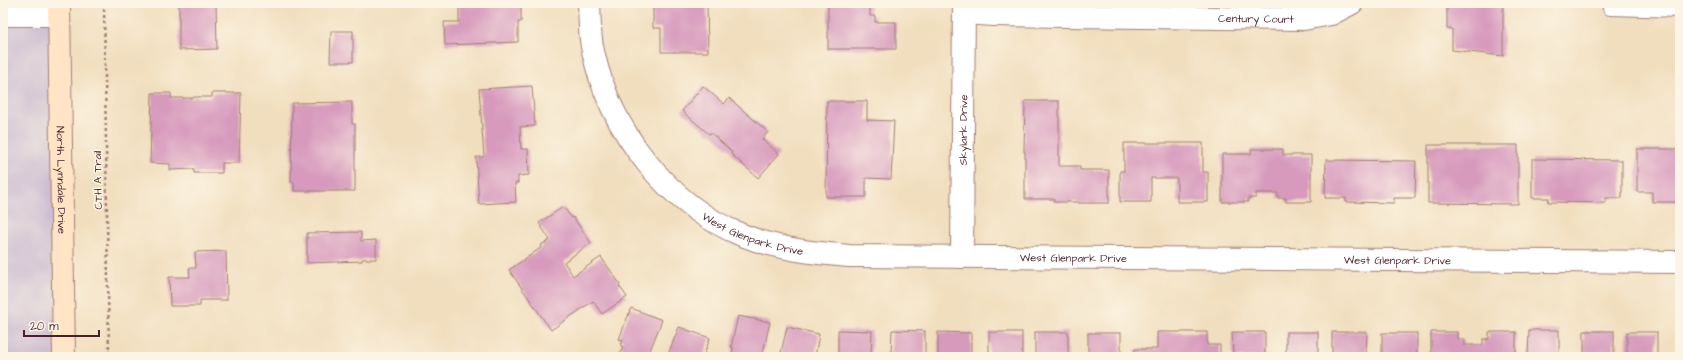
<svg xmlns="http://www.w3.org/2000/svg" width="1683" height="360" viewBox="0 0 1683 360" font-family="'Architects Daughter',sans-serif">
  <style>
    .industrial { fill: #cebed1 }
    .building { fill: #d79abd }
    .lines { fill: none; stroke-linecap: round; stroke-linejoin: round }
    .lane-casing { stroke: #9e7e74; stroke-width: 16 }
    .street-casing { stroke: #9e7e74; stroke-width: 24 }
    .secondary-casing { stroke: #9e7e74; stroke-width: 24 }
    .path { stroke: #9e7e74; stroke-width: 2.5; stroke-dasharray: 3 3; stroke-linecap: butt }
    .lane { stroke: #fff; stroke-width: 14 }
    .street { stroke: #fff; stroke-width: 22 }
    .secondary { stroke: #ffe4c6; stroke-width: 22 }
    .labels { text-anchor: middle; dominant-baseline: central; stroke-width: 3; stroke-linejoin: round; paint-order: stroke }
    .street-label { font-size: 11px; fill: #4a1f2b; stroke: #fcf5e5 }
  </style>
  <rect width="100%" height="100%" fill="#fcf5e5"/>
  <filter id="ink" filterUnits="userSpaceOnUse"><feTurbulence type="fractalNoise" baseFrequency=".025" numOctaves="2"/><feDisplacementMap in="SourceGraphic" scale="8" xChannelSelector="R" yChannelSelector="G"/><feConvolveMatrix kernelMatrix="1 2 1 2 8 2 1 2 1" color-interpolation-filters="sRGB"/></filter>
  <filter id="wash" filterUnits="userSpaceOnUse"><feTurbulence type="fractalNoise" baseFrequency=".012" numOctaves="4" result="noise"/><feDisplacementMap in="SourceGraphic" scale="16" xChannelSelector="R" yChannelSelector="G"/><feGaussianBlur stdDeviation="0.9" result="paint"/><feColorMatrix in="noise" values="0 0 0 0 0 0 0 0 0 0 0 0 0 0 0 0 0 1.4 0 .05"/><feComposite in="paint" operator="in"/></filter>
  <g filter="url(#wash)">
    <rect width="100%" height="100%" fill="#f1debe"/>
    <path class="industrial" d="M3 15H59L64 357H3Z"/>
    <g id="blocks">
      <g class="building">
        <path d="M179 3H216L217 49 179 50Z"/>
        <path d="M459 3H521V22H518V42L445 45 444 22H459Z"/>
        <path d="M653 3H707L708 52H661V28H653Z"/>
        <path d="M828 3H870V16H875V22H896V49H828Z"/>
        <path d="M1447 3H1503V56L1452 50V29H1447Z"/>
        <path d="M331 31H353V62H330Z"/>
        <path d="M532 86 535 126 520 127 521 149H528L529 175 518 176V183H515L516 202 479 204 476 157H484L479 89Z"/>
        <path d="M703 86 724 104 729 98 768 132 762 139 779 154 758 178 731 154 732 152 711 133 709 134 682 111Z"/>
        <path d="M152 93H171V98H194V97H212V93H241L239 163H222V173H194V169L170 170V164L150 163Z"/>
        <path d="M827 101H867V120L894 121 891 179 866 178V197H826Z"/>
        <path d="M1025 101H1059V166H1080V170H1109V203H1078V202H1054V199H1025V152H1024Z"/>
        <path d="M352 102V124H355V191H294V182H291L292 103Z"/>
        <path d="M1124 143H1203V172H1208V202H1177V178H1151V202H1120V171H1124Z"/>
        <path d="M1428 145H1518V204L1428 203Z"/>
        <path d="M1251 149H1283V155H1311V202H1286V198H1278V193H1256V198H1248V202H1222V154H1251Z"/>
        <path d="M1637 149H1680V202H1652V192H1637Z"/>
        <path d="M1532 159 1622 160V198H1606V203L1548 202 1549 198H1532Z"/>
        <path d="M1326 160 1416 161 1415 198H1394V203L1346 202V198H1325Z"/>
        <path d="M563 207 572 218 573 217 591 243 564 262 573 276 601 257 620 284 619 286 627 297 602 314 593 301 551 330 509 270 542 247 541 245 550 240 539 223Z"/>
        <path d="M361 232V241L376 240V259H362V261L307 263V233Z"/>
        <path d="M226 251 227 300H200V306H170L169 277H190L189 268H196L195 252Z"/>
        <path d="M631 308 662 320 649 353 659 357H619L623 347 621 346 623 340 619 339Z"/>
        <path d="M738 316 770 322 762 357H734L732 355 733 347H731Z"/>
        <path d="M679 327 710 338 703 357H667Z"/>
        <path d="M787 327 819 334 815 357H780Z"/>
        <path d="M838 330 872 331 871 354H891L892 330 925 331V357H838Z"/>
        <path d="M1529 330H1559V357H1528Z"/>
        <rect x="1584" y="331" width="30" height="26"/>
        <path d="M938 332 971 333V357H938Z"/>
        <rect x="989" y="332" width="33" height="25"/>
        <rect x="1035" y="332" width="33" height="25"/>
        <path d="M1157 332H1207V345H1220V357H1135V349H1157Z"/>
        <path d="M1232 332H1265V357H1233Z"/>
        <rect x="1286" y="332" width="32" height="25"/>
        <path d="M1332 332H1367L1366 357H1332Z"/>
        <path d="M1431 332H1457V339H1464V345H1483V339H1489V332H1516V357H1431Z"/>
        <rect x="1627" y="332" width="30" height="25"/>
        <rect x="1088" y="333" width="33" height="24"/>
        <rect x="1382" y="333" width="35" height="24"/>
      </g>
    </g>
  </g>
  <g filter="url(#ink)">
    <use href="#blocks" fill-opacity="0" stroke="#9e7e74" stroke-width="1"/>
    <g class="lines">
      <defs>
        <path id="lane" d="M1610 3V8L1680 10"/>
        <g id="street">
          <path id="s1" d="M589 3C590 19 589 36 593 51 610 130 667 205 742 235 777 249 813 253 849 256L1680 262"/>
          <path id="s2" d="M964 13 994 15 1304 19 1331 14 1352 3"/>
          <path d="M3 15H59"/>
          <path id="s3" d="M962 257 964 3"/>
        </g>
        <g id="secondary">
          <path id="s4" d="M59 3 64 357"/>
        </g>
      </defs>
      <use href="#lane" class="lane-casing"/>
      <use href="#street" class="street-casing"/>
      <use href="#secondary" class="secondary-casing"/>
      <path class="path" d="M104 3 109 357"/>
      <use href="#lane" class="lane"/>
      <use href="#street" class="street"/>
      <use href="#secondary" class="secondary"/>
    </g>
  </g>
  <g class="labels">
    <g class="street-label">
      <text stroke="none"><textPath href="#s2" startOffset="292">Century Court</textPath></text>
      <text stroke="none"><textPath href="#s3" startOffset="127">Skylark Drive</textPath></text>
      <text stroke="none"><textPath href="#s4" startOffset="177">North Lynndale Drive</textPath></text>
      <text transform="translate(98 180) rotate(-91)">CTH A Trail</text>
      <text stroke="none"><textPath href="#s1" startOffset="304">West Glenpark Drive</textPath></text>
      <text stroke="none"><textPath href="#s1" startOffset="628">West Glenpark Drive</textPath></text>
      <text stroke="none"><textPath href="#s1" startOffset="952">West Glenpark Drive</textPath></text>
    </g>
  </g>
  <rect width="1683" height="360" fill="none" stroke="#fcf5e5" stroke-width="16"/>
  <path d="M24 330v6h75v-6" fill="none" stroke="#4a1f2b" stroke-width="2"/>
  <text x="30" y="330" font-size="12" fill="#4a1f2b" stroke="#fcf5e5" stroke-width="3" paint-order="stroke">20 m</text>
</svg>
